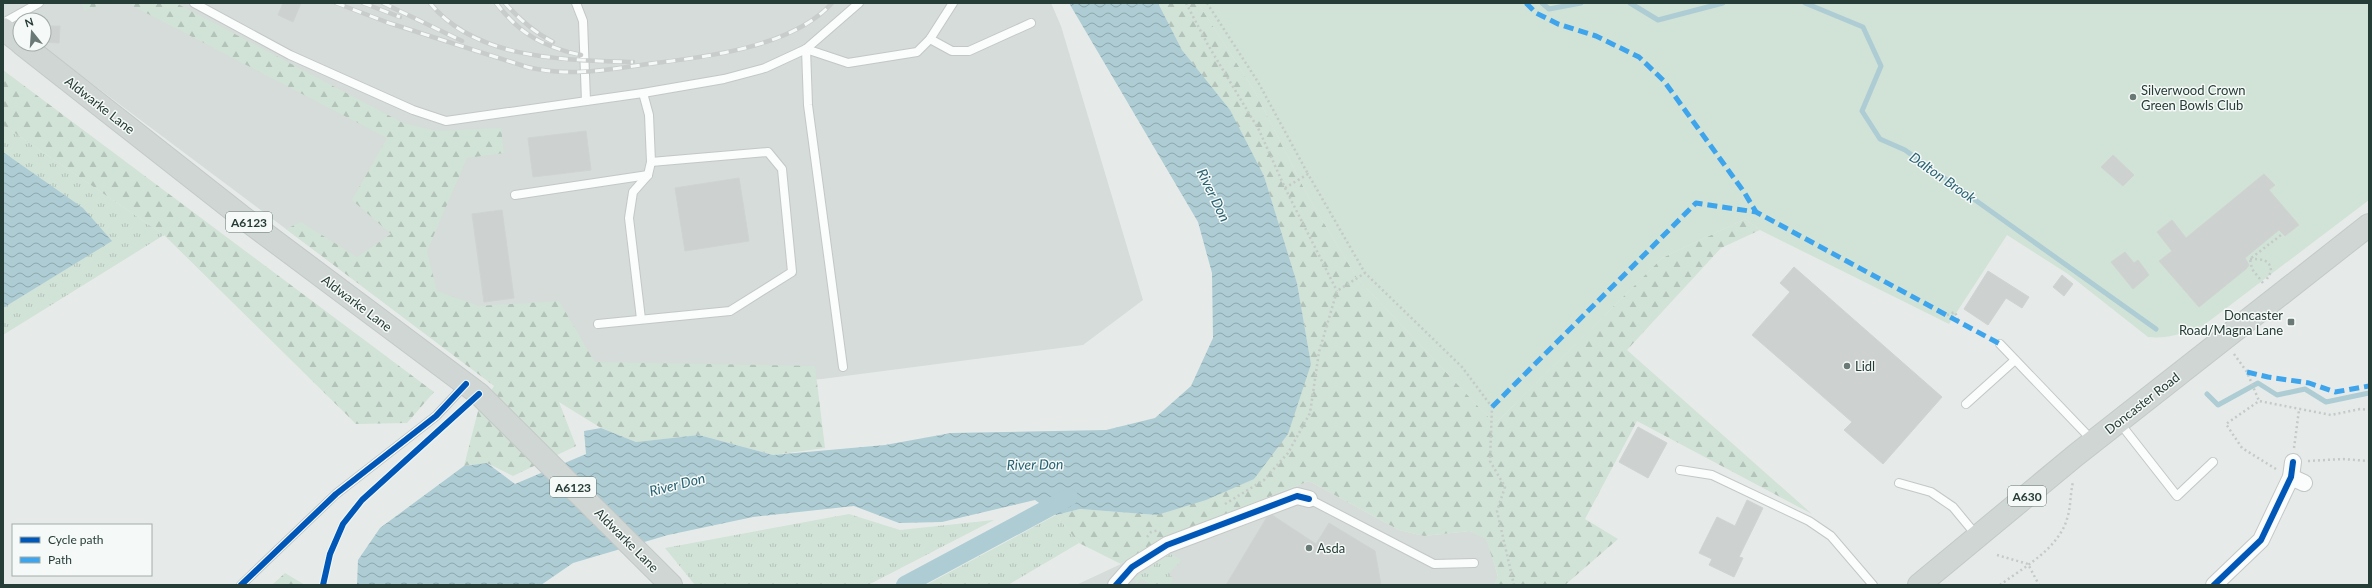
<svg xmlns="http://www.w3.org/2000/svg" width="2372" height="588" viewBox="0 0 2372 588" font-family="Lato,sans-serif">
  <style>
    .built { fill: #d5dcd9 }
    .grass { fill: url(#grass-tufts) }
    .forest { fill: url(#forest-firs) }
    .park { fill: #d1e2d7 }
    .water { fill: url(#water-waves) }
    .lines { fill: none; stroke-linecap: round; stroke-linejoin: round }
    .stream { stroke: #adccd4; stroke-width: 5 }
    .canal { stroke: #adccd4; stroke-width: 18 }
    .building { fill: #cdd2d0; stroke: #cfd4d2 }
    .service-casing { stroke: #c3c8c6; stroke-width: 10 }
    .minor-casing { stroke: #c3c8c6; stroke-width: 18 }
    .primary-casing { stroke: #c3c9c7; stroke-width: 24 }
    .path { stroke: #c3cac7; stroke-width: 2.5; stroke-dasharray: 2 3; stroke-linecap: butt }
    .service { stroke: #fbfcfc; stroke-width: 8 }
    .minor { stroke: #fbfcfc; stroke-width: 16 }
    .primary { stroke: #cfd6d4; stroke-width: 22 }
    .rail-casing { stroke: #c8ccca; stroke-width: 4.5 }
    .rail { stroke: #f5f9f7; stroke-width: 3; stroke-dasharray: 9; stroke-linecap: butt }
    .quiet { stroke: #3ea4ec; stroke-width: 5; stroke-dasharray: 10 5; stroke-linecap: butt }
    .cycleway-casing { stroke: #f5f9f7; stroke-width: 8 }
    .cycleway { stroke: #0057b8; stroke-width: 6 }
    .poi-dot { fill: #697975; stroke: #f5f9f7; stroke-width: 1.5 }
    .labels { text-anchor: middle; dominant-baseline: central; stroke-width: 3; stroke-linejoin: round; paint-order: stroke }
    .shield { fill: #f5f9f7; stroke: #647571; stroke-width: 1 }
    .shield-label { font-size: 12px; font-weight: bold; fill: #263c37 }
    .poi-label { font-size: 13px; fill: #263c37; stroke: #f5f9f7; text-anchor: start }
    .street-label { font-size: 13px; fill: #263c37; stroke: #f5f9f7 }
    .water-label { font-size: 14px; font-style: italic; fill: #276172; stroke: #f5f9f7 }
  </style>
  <defs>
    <pattern id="grass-tufts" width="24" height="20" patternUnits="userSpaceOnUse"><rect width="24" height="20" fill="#d1e2d7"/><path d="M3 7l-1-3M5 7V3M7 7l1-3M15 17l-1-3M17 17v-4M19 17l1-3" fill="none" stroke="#b3c3b9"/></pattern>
    <pattern id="forest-firs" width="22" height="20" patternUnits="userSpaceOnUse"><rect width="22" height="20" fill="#d1e2d7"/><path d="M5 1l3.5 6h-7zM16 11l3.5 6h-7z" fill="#b3c3b9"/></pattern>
    <pattern id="water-waves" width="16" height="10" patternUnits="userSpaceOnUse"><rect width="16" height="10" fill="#adccd4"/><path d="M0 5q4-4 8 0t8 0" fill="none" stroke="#8da7ad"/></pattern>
  </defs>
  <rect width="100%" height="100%" fill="#e6ebe9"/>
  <g class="built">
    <path d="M3 3H1051L1061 26 1143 300 1083 345 822 379 615 389 430 337 39 44H44V20H20V30L3 17Z"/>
    <path d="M1309 481 1399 530 1424 536 1470 531 1487 539 1498 577 1494 585H1076L1121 564 1159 540Z"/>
  </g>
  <g class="grass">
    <path d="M3 125 164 235 3 335Z"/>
    <path d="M849 514 900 530 994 520 868 585H695L665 548Z"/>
    <path d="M1056 515 1079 543 1008 585H926Z"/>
    <path d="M1170 554 1181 559 1180 562 1169 573 1173 579 1170 585H1152L1141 579 1136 585H1133L1136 583 1134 578Z"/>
  </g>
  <g class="forest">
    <path d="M81 3H105L84 11Z"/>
    <path d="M127 3H176L403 123 437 131 501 128 504 153 467 158 427 251 437 291 479 306 559 301 595 362 815 366 825 448 773 455 699 435 636 442 601 428 559 402 576 446 513 476 487 463 464 466 478 411 494 386 286 229 301 222 357 257 391 234 352 200 387 138Z"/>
    <path d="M1158 3H1198L1254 90 1309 198 1357 278 1495 424 1662 258 1745 219 1760 230 1721 248 1627 350 1812 514 1637 421 1585 519 1618 539 1565 585H1494L1498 576 1486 539 1470 531 1424 536 1399 530 1309 481 1159 540 1121 564 1079 543 1056 515 1080 509 1157 515 1311 364 1297 283 1264 176 1230 112 1182 50Z"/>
    <path d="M3 70 434 392 407 423 356 424 164 235 3 125Z"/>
    <path d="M285 573 305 585H272Z"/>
  </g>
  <path class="park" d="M1198 3H2369V200L2204 325C2186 333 2168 339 2148 337L2068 274 2007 235 1949 324 1760 230 1745 219 1662 258 1495 424 1357 278 1309 198 1254 90Z"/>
  <g class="water">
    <path d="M1069 3H1158L1182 50 1230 110 1264 176 1297 283 1311 364 1288 434 1254 479 1206 500 1157 515 1080 509 1056 515 1035 500 942 522 899 523 854 506 753 517 668 535 573 563 541 585H357L358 560 380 528 464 466 487 463 515 484 586 454 584 431 601 428 636 442 699 435 773 455 885 445 951 433 1106 430 1155 418 1191 386 1213 338 1212 273 1198 222Z"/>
    <path d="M3 152 83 208 112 241 3 308Z"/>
  </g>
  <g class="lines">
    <g class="stream">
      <path d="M1542 3 1549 9 1581 3"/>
      <path d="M1630 3 1658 20 1723 3"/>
      <path d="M1805 3 1863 27 1881 66 1862 111 1880 139 1905 150 2156 329"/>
      <path d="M2207 394 2218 405 2258 383 2277 395 2305 389 2326 402 2369 393"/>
    </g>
    <path class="canal" d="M905 585 1069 497"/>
  </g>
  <g class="building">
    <path d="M283 3H301L293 22 278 15Z"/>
    <path d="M44 26H60L59 43 44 42Z"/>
    <path d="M586 131 591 170 533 177 528 138Z"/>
    <path d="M2113 155 2134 175 2123 186 2101 167Z"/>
    <path d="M2264 174 2275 185 2269 190 2299 225 2285 236 2279 230 2245 258 2249 265 2246 269 2199 307 2159 261 2172 251 2157 232 2172 220 2186 238Z"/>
    <path d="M739 178 749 241 685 251 675 188Z"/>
    <path d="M502 210 514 298 484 302 472 214Z"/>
    <path d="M2125 252 2134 263 2138 260 2149 275 2133 289 2111 262Z"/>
    <path d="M1794 267 1942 397 1883 464 1844 430 1852 422 1752 335 1790 292 1780 283Z"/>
    <path d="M1988 271 2029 297 2022 308 2006 298 1988 325 1964 309Z"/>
    <path d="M2062 275 2073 284 2064 296 2053 287Z"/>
    <path d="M1638 427 1667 443 1648 478 1619 462Z"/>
    <path d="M1747 500 1763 508 1739 557 1743 558 1734 577 1709 565 1712 559 1699 553 1717 517 1735 526Z"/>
    <path d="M1272 515 1316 544 1329 523 1375 551 1381 585H1226L1267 517Z"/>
  </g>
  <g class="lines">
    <defs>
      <g id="service">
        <path d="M194 3 290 55 413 110 446 121 643 93 724 79 765 68 806 49 859 3"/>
        <path d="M576 3 583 21 586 101"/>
        <path d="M3 23 39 3"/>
        <path d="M930 39 952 51H969L1031 23"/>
        <path d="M515 195 648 175"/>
        <path d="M641 319 629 218 633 192 648 175 651 162 649 115 643 93"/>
        <path d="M598 324 730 311 792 272 782 169 768 152 651 162"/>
        <path d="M2000 344 2093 441"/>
        <path d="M843 367 808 105 806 49 848 63 917 52 930 39 953 3"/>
        <path d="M1966 404 2015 360"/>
        <path d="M2119 422 2177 496 2213 462"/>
        <path d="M1680 470 1712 475 1809 521 1831 536 1873 585"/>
        <path d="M1899 483 1931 492 1953 507 1977 536"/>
        <path d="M1309 499 1434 564 1474 563"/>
        <path d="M241 585 336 494 436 416 465 385"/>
      </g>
      <g id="minor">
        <path d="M2291 477 2304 483"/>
        <path d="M1116 585 1132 567 1167 545 1297 496 1309 499"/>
        <path d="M2214 585 2261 540 2291 477 2293 462"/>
      </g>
      <g id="primary">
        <path d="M3 29 20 42"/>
        <path d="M22 44 241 216 479 394 671 585"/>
        <path d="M1919 585 2076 455 2369 225"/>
      </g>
    </defs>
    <use href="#service" class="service-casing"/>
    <use href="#minor" class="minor-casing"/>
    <use href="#primary" class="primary-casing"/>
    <g class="path">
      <path d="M1186 3 1208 45 1259 130 1285 188 1337 291"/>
      <path d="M1207 3 1258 82 1308 174"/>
      <path d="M1285 188 1308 174 1365 273"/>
      <path d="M2250 259C2261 259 2271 259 2271 272L2267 279"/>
      <path d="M2263 283 2252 269 2250 259 2281 235"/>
      <path d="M1947 315 1955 312 1959 322"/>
      <path d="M2234 354 2247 372 2259 401"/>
      <path d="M2294 448 2299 410"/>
      <path d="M2308 461 2343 459 2369 461"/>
      <path d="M2276 469 2242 448 2226 424 2259 401 2331 415 2360 409 2369 410"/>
      <path d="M1225 504 1264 480 1288 453 1310 413 1319 352 1337 291 1365 273 1462 367 1492 407 1490 461 1505 487 1497 511 1514 585"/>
      <path d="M1147 537 1151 532 1159 530"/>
      <path d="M1997 555 2028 564 2039 585"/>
      <path d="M2000 585C2024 567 2058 549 2067 519 2071 507 2070 494 2073 482"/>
    </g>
    <use href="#service" class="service"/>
    <use href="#minor" class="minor"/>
    <use href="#primary" class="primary"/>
    <defs>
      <g id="rail">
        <path d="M336 3 389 23 527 67C568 77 607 70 648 64 704 57 792 48 832 3"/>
        <path d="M363 3 400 17"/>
        <path d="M383 3 462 41"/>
        <path d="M430 3C476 60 565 60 633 62"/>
        <path d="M496 3C520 34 543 47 581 55"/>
        <path d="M505 3C519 19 534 32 553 42"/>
      </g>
    </defs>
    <use href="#rail" class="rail-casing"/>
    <use href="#rail" class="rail"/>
    <g class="quiet">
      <path d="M1526 3 1536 13 1558 24 1596 36 1639 57 1664 81 1744 192 1756 212"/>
      <path d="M2247 372 2268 377 2309 383 2335 392 2369 386"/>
      <path d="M1492 407 1696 203 1756 212 2000 344"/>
    </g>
    <defs>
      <g id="cycleway">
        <path d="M241 585 336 494 436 416 466 384"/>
        <path d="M323 585 330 554 343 524 362 500 479 394"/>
        <path d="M1116 585 1132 567 1167 545 1297 496 1309 499"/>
        <path d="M2214 585 2261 540 2291 477 2293 462"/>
      </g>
    </defs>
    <use href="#cycleway" class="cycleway-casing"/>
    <use href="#cycleway" class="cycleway"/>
  </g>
  <g class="poi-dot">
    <circle cx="2133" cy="97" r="4"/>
    <rect x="2287" y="318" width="8" height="8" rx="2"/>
    <circle cx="1847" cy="366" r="4"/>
    <circle cx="1309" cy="548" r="4"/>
  </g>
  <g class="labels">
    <g class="shield">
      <rect x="226" y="212" width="46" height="20" rx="3"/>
      <rect x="550" y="477" width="46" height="20" rx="3"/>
      <rect x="2008" y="486" width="38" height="20" rx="3"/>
    </g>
    <g class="shield-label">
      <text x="249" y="222">A6123</text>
      <text x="573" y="487">A6123</text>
      <text x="2027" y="496">A630</text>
    </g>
    <g class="poi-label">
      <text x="2141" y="90">Silverwood Crown<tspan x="2141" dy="15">Green Bowls Club</tspan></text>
      <text x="2283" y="315" text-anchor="end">Doncaster<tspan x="2283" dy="15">Road/Magna Lane</tspan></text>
      <text x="1855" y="366">Lidl</text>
      <text x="1317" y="548">Asda</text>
    </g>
    <g class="street-label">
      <text transform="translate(100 105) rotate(38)">Aldwarke Lane</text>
      <text transform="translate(357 303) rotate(37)">Aldwarke Lane</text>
      <text transform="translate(2142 403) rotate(-38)">Doncaster Road</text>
      <text transform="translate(627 540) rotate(45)">Aldwarke Lane</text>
    </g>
    <g class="water-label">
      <text transform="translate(1943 177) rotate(35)">Dalton Brook</text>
      <text transform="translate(1214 195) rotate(64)">River Don</text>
      <text transform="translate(1035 464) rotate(-1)">River Don</text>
      <text transform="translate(677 484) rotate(-14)">River Don</text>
    </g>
  </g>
  <rect width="2372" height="588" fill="none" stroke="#263c37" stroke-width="8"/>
  <rect x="12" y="524" width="140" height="52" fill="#f5f9f7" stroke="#a2adaa"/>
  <rect x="20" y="537" width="20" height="6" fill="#0057b8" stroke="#a2adaa"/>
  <text x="48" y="544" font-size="12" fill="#263c37">Cycle path</text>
  <rect x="20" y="557" width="20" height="6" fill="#3ea4ec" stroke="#a2adaa"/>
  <text x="48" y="564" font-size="12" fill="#263c37">Path</text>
  <g transform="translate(32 32) rotate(343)"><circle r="19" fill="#f5f9f7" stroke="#a2adaa"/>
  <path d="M0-3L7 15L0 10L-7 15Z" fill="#697975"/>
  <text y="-6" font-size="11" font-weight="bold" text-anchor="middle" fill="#263c37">N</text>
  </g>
</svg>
